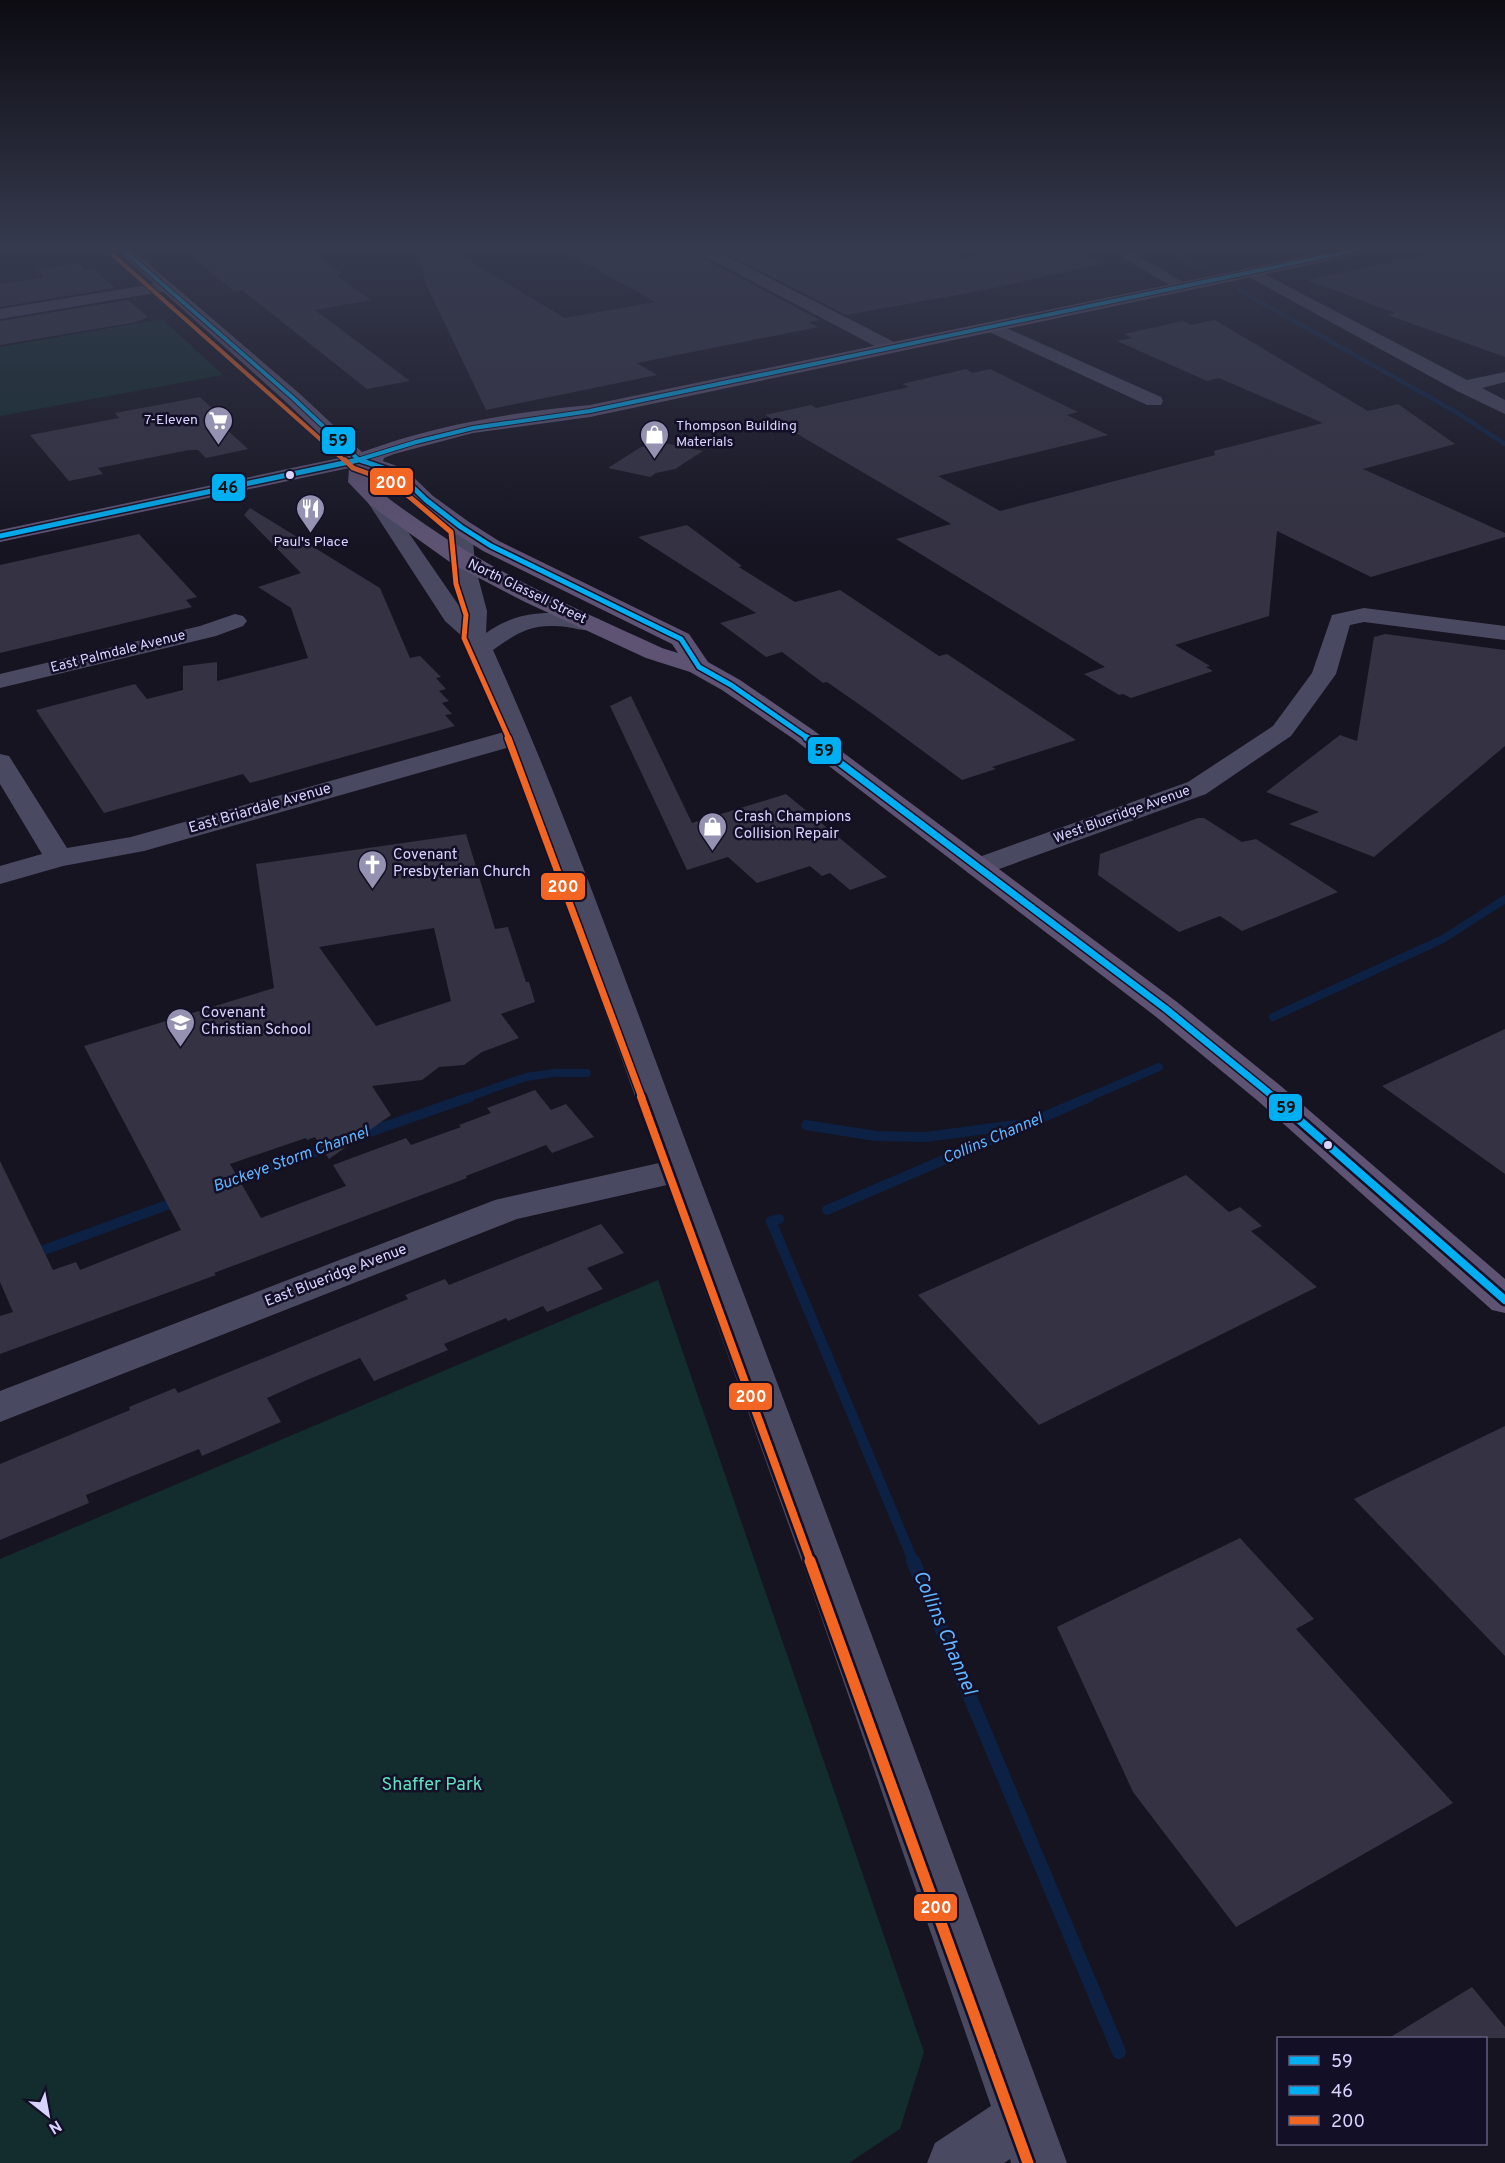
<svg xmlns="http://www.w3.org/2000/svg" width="1505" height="2163" viewBox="0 0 1505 2163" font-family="Overpass,sans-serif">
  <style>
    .green { fill: #132c2d }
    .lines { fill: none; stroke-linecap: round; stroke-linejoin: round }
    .stream-far3 { stroke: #0d2144; stroke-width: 4.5 }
    .stream-far2 { stroke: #0d2144; stroke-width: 8 }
    .stream-far1 { stroke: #0d2144; stroke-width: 10 }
    .stream { stroke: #0d2144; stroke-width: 14 }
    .building { fill: #343243; fill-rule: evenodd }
    .minor { fill: #4a4962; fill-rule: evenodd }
    .major { fill: #5e5373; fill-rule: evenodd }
    .rail { stroke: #43596b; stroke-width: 2; stroke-dasharray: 4.5 4; stroke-linecap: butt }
    .bus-1-far3-casing { stroke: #130f26; stroke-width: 6 }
    .bus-1-far2-casing { stroke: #130f26; stroke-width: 8 }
    .bus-1-far1-casing { stroke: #130f26; stroke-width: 10 }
    .bus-1-casing { stroke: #130f26; stroke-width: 13 }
    .bus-2-far1-casing { stroke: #130f26; stroke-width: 6 }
    .bus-2-casing { stroke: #130f26; stroke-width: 8 }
    .bus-3-far4-casing { stroke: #130f26; stroke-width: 6 }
    .bus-3-far3-casing { stroke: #130f26; stroke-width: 8 }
    .bus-3-far2-casing { stroke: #130f26; stroke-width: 10 }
    .bus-3-far1-casing { stroke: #130f26; stroke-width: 13 }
    .bus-3-casing { stroke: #130f26; stroke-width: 16 }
    .bus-1-far3 { stroke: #00aff2; stroke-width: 4 }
    .bus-1-far2 { stroke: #00aff2; stroke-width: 5 }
    .bus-1-far1 { stroke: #00aff2; stroke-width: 7 }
    .bus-1 { stroke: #00aff2; stroke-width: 8 }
    .bus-2-far1 { stroke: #00aff2; stroke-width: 4 }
    .bus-2 { stroke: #00aff2; stroke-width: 5 }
    .bus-3-far4 { stroke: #f26522; stroke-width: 4 }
    .bus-3-far3 { stroke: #f26522; stroke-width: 5 }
    .bus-3-far2 { stroke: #f26522; stroke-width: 7 }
    .bus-3-far1 { stroke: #f26522; stroke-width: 8 }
    .bus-3 { stroke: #f26522; stroke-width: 11 }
    .bus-dot { fill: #d9d4ff; stroke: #130f26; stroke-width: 2 }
    .labels { text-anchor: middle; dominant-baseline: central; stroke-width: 5; stroke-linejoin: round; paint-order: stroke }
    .far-poi-label { font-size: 14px; fill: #d9d4ff; stroke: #130f26; text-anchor: end }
    .far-street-label { font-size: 14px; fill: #d9d4ff; stroke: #130f26 }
    .street-label { font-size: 15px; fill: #d9d4ff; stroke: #130f26 }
    .poi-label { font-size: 15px; fill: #d9d4ff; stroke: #130f26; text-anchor: start }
    .water-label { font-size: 16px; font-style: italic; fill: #62b6ff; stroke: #130f26 }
    .near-park-label { font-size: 18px; fill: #5fe0c0; stroke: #130f26 }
    .near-water-label { font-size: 20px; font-style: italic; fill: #62b6ff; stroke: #130f26 }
    .line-badge { stroke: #130f26; stroke-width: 2 }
    .badge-label { font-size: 16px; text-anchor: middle; font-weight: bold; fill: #fff }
    .pale-badge-label { font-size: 16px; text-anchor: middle; font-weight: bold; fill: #111 }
  </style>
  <rect width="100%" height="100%" fill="#161421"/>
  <g class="green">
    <path d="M162 319 223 375 0 416V347Z"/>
    <path d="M658 1280 924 2052 900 2129 849 2163H0V1559Z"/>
  </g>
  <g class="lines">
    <g class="stream-far3">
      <path d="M1163 247 1200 267"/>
      <path d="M1239 290 1456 412 1505 444"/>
    </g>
    <g class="stream-far2">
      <path d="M1273 1017 1443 939 1505 899"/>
      <path d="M466 1098 526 1077 554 1073H587"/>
      <path d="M1087 1098 1159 1067"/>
    </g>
    <g class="stream-far1">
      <path d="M806 1125 876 1136 926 1137 1015 1125"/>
      <path d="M355 1137 470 1097"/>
      <path d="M228 1183 334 1145"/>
      <path d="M827 1210 1090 1097"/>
      <path d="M779 1219 771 1221 914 1563"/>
      <path d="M33 1254 178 1201"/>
    </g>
    <path class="stream" d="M913 1561 1119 2052"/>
  </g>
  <g class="building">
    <path d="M180 247H304L342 273 335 274 371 300 315 310 410 381 367 389 242 290 234 291Z"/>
    <path d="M418 247H446L565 318 655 302 557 247H688L692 252 820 320 809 322 818 327 637 363 657 375 486 410 425 282Z"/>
    <path d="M713 247H960L961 259 1026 247H1064L1104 263 985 290 846 315Z"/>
    <path d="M1462 247H1493L1505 250V357L1388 315 1395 313 1307 280Z"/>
    <path d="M78 263 85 270 92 268 115 288 0 307V284L44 277 37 270Z"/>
    <path d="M128 300 148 317 136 322 0 345V321Z"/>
    <path d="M1215 320 1368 411 1398 404 1455 444 1363 469 1505 533V537L1371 577 1277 531 1269 616 1175 645 1210 666 1206 667 1213 671 1131 698 1123 694 1119 695 1084 674 1105 667 896 539 951 524 765 415 811 405 816 408 909 387 902 384 966 369 973 373 990 369 1078 412 1067 415 1108 435 938 476 1000 511 1215 455 1214 451 1323 423 1219 378 1207 381 1117 341 1132 338 1124 334 1183 321 1191 325Z"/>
    <path d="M200 397 231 426 224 427 248 449 206 458 198 450H189L98 468 103 474 69 481 30 435 119 418 115 413Z"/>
    <path d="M664 443 703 451 675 469 656 473 650 477 608 468 641 447 659 445Z"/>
    <path d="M250 508 380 588 410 658 420 656 441 677 436 678 446 689 439 691 449 701 442 703 452 714 445 715 455 726 250 783 243 774 104 813 36 710 135 684 147 699 183 690V666L217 662V681L308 658 291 608 258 587 301 573 244 515Z"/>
    <path d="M687 525 742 566 739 567 795 602 840 590 939 656 947 654 1076 740 992 767 996 769 962 780 870 712 827 682 823 683 782 652 766 657 720 623 756 613 638 537Z"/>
    <path d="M139 534 197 597 186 600 192 607 0 653V565Z"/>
    <path d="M1385 634 1505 650V746L1374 857 1289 824 1319 812 1266 792 1340 735 1357 741 1374 637Z"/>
    <path d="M631 696 692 823 786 794 887 877 850 890 830 873 822 876 810 866 757 883 728 857 687 870 610 706Z"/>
    <path d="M1198 818H1204L1242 842 1256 839 1338 892 1242 931 1220 916 1179 932 1098 875 1100 854Z"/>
    <path d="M466 834 495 929 508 927 526 982H529L535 1002 501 1014 519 1038 482 1052 464 1065 439 1067 422 1080 372 1086 391 1115 329 1159 315 1137 307 1140 306 1138 230 1164 261 1218 346 1186 333 1165 406 1138 411 1145 461 1127 459 1125 491 1113 487 1108 535 1090 551 1110 566 1104 594 1137 552 1153 546 1145 466 1176 467 1178 214 1273 216 1275 0 1354V1316L13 1312 0 1282V1161L53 1270 76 1262 80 1270 181 1230 84 1046 274 988 256 864ZM434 928 451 1001 376 1026 319 947Z"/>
    <path d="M1505 1029V1174L1382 1086Z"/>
    <path d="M1186 1175 1229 1212 1240 1207 1262 1226 1251 1231 1317 1287 1039 1425 918 1295Z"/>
    <path d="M601 1224 624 1253 587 1268 603 1289 547 1312 543 1306 508 1321 506 1318 444 1344 448 1350 374 1381 360 1358 307 1380 267 1398 281 1422 202 1456 199 1449 86 1495 89 1503 0 1540V1464L130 1410 129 1407 175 1388 178 1393 408 1299 405 1295 445 1279 449 1285Z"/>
    <path d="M1505 1426V1656L1354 1499Z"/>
    <path d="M1240 1538 1314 1619 1296 1629 1453 1803 1236 1927 1133 1792 1057 1627Z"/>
    <path d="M1472 1987 1505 2027V2038H1389Z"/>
  </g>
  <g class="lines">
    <g class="minor">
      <path d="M690 247H709L898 344 901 348 898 352H886L693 250Z"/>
      <path d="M1106 247H1124L1190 286 1188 289H1176Z"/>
      <path d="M1251 267 1467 380 1505 372V382L1482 388 1505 400V414L1457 391 1245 275 1243 272 1245 269Z"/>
      <path d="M166 282 172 284 174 287 172 290 0 319V309Z"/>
      <path d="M993 322 1161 397 1163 401 1161 405H1147L987 331 984 327 987 323Z"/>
      <path d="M377 495 384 497 464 613 452 566 450 527 453 522 461 521 469 522 472 527 475 566 487 611 486 633C520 609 552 611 591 617L599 619 603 624 599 629C588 632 578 629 567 627 532 623 520 631 493 650 572 825 635 1009 703 1187 827 1512 947 1837 1067 2163H1011L1010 2159 1004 2163H927L935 2143 991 2106 802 1562 667 1185 517 1219 0 1422V1391L495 1200 659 1163 510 747 144 851 63 866 0 884V866L42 854 0 784V754L9 756 67 848 131 837 504 732 464 638 445 621 367 501 370 497Z"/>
      <path d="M1364 608 1505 626V640L1364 622 1350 625 1336 674 1291 736 1206 794 988 873 978 876 968 873 964 867 968 861 1188 782 1273 726 1312 673 1332 615Z"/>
      <path d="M235 614 243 616 247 621 243 626 216 636 0 688V674L200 626Z"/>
    </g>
    <path class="major" d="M113 247H129L300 394 362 452C436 425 512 412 590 405L1350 247H1377L1375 250 1370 252 590 417 473 433 394 454 384 458 383 461 405 469 433 496 469 522 499 541 689 634 708 662 740 680 813 730 1177 1002 1282 1087 1505 1279V1313L1492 1310 1258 1101 1155 1016 795 740 722 690 690 672 646 658 525 602 454 565 370 505 348 482 349 468 0 542V530L344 457 286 402ZM369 470 391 477 419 504 453 532 483 551 672 644 678 653 662 648C581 611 500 576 426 525 406 511 386 498 368 481Z"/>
    <path class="rail" d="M412 247 414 254"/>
    <defs>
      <path id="bus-1-far3" d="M120 247 293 398 359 460 364 462"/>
      <path id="bus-1-far2" d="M360 460 398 473 426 500 461 527 491 546 681 639 699 667 731 685 809 739"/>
      <path id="bus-1-far1" d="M807 738 1166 1009 1275 1098"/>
      <path id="bus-1" d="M1273 1097 1505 1300"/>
      <path id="bus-2-far1" d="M351 462 416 442 473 428 590 411 1370 247"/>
      <path id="bus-2" d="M0 536 358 460"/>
      <path id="bus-3-far4" d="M113 255 346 462"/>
      <path id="bus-3-far3" d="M345 460 353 468 392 482 451 532 456 584 466 615 464 638 509 739"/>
      <path id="bus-3-far2" d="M508 738 642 1098"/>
      <path id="bus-3-far1" d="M641 1097 811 1563"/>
      <path id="bus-3" d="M810 1561 1028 2163"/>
    </defs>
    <use href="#bus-1-far3" class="bus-1-far3-casing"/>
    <use href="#bus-1-far2" class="bus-1-far2-casing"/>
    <use href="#bus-1-far1" class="bus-1-far1-casing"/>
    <use href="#bus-1" class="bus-1-casing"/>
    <use href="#bus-2-far1" class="bus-2-far1-casing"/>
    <use href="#bus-2" class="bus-2-casing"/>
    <use href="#bus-3-far4" class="bus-3-far4-casing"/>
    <use href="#bus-3-far3" class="bus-3-far3-casing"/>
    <use href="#bus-3-far2" class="bus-3-far2-casing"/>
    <use href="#bus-3-far1" class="bus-3-far1-casing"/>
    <use href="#bus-3" class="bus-3-casing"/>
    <use href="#bus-1-far3" class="bus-1-far3"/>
    <use href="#bus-1-far2" class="bus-1-far2"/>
    <use href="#bus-1-far1" class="bus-1-far1"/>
    <use href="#bus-1" class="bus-1"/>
    <use href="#bus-2-far1" class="bus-2-far1"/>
    <use href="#bus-2" class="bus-2"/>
    <use href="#bus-3-far4" class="bus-3-far4"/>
    <use href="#bus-3-far3" class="bus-3-far3"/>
    <use href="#bus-3-far2" class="bus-3-far2"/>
    <use href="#bus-3-far1" class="bus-3-far1"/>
    <use href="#bus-3" class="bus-3"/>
  </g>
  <linearGradient id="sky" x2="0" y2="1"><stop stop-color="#0c0b12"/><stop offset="0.45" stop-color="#363a4e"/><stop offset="1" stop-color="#363a4e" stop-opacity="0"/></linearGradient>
  <rect width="1505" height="549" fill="url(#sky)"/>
  <defs>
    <symbol id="supermarket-pin" viewBox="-11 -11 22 30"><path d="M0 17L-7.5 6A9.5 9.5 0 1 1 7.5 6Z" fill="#9591b1" stroke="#130f26"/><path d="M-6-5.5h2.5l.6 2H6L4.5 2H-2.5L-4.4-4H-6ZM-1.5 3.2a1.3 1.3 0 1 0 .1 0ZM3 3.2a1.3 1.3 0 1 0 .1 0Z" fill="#fff"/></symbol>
    <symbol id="shop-pin" viewBox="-11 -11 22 30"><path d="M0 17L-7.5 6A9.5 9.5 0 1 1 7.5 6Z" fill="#9591b1" stroke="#130f26"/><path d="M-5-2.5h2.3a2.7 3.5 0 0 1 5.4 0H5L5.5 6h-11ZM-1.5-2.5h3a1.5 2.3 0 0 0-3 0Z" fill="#fff"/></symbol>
    <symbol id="restaurant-pin" viewBox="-11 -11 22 30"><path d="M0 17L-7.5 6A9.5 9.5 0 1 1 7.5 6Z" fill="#9591b1" stroke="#130f26"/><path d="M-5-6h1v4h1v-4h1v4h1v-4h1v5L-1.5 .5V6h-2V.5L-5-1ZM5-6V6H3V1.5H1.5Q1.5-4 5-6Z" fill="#fff"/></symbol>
    <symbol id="church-pin" viewBox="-11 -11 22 30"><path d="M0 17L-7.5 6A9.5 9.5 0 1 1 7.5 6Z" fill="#9591b1" stroke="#130f26"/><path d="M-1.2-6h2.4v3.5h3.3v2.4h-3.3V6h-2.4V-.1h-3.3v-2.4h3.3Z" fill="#fff"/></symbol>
    <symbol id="school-pin" viewBox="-11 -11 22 30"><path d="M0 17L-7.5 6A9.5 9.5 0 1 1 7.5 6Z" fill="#9591b1" stroke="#130f26"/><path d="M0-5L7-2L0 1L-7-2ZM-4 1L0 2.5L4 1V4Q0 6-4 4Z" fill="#fff"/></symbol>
  </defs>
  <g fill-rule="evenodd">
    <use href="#supermarket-pin" x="202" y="404" width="33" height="45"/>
    <use href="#shop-pin" x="638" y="418" width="33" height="45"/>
    <use href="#restaurant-pin" x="294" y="492" width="33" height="45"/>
    <use href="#shop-pin" x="696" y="810" width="33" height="45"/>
    <use href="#church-pin" x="356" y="848" width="33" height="45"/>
    <use href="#school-pin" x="164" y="1006" width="33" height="45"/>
  </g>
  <g class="bus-dot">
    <circle cx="290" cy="475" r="5"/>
    <circle cx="1328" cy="1145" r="5"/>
  </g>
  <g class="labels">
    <g class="far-poi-label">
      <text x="198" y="420">7-Eleven</text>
      <text x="676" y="426" text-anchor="start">Thompson Building<tspan x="676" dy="16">Materials</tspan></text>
      <text x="311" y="542" text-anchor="middle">Paul's Place</text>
    </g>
    <g class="far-street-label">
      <text transform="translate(527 592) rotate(26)">North Glassell Street</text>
      <text transform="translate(118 652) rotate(-14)">East Palmdale Avenue</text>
      <text transform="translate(1122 815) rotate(-20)">West Blueridge Avenue</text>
    </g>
    <g class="street-label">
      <text transform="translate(260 809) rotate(-16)">East Briardale Avenue</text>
      <text transform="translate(336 1276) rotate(-21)">East Blueridge Avenue</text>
    </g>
    <g class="poi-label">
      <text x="734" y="817">Crash Champions<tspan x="734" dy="17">Collision Repair</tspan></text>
      <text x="393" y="855">Covenant<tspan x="393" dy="17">Presbyterian Church</tspan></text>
      <text x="201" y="1013">Covenant<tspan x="201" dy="17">Christian School</tspan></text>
    </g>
    <g class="water-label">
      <text transform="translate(993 1139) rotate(-23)">Collins Channel</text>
      <text transform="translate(291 1160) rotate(-20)">Buckeye Storm Channel</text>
    </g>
    <g class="near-park-label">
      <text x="432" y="1785">Shaffer Park</text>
    </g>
    <g class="near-water-label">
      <text transform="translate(944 1633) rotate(67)">Collins Channel</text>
    </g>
  </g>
  <g class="line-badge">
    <rect x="321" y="426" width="35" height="29" rx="6" fill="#00aff2"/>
    <rect x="369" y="467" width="45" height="29" rx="6" fill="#f26522"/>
    <rect x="211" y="473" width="35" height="29" rx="6" fill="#00aff2"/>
    <rect x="807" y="736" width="35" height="29" rx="6" fill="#00aff2"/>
    <rect x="540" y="872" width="46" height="29" rx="6" fill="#f26522"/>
    <rect x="1268" y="1093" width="35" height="29" rx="6" fill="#00aff2"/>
    <rect x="728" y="1382" width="45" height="29" rx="6" fill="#f26522"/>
    <rect x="913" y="1893" width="45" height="29" rx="6" fill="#f26522"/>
  </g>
  <g class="badge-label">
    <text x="391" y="488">200</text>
    <text x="563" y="892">200</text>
    <text x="751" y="1402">200</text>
    <text x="936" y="1913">200</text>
  </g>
  <g class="pale-badge-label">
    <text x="338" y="446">59</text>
    <text x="228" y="493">46</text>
    <text x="824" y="756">59</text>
    <text x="1286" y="1113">59</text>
  </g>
  <rect x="1277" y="2037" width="210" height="108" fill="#130f26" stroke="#625e7d" stroke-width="1.5"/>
  <rect x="1289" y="2056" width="30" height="9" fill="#00aff2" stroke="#625e7d" stroke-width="1.5"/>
  <text x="1331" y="2067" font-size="18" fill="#d9d4ff">59</text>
  <rect x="1289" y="2086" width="30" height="9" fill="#00aff2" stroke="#625e7d" stroke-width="1.5"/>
  <text x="1331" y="2097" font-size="18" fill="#d9d4ff">46</text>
  <rect x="1289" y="2116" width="30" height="9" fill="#f26522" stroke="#625e7d" stroke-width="1.5"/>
  <text x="1331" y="2127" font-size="18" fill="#d9d4ff">200</text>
  <g transform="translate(48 2115) rotate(149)" stroke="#130f26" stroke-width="4.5" paint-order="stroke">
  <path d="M0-4.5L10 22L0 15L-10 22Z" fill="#d9d4ff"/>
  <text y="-9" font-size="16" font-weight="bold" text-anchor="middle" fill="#d9d4ff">N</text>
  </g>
</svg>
